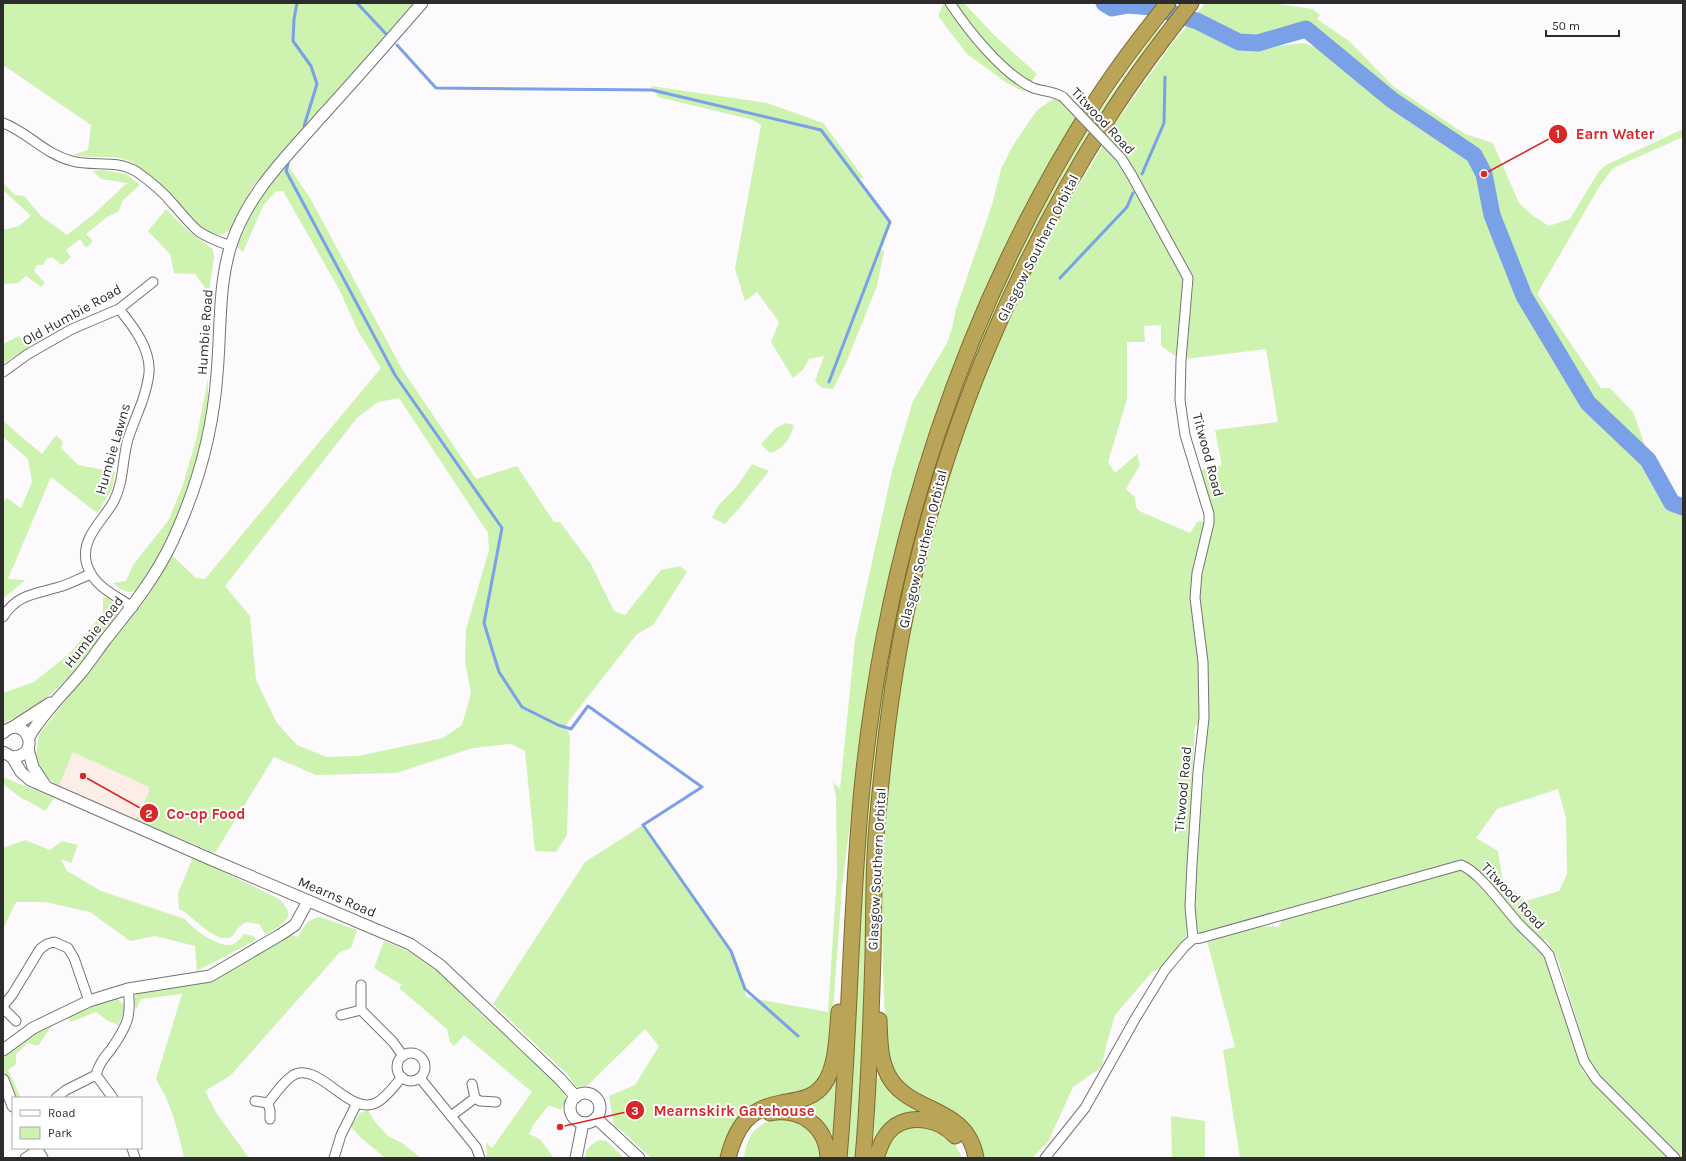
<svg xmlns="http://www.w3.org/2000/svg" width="1686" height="1161" viewBox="0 0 1686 1161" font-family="Karla,sans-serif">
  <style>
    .commercial { fill: #fceee7 }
    .green { fill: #cef2b0; fill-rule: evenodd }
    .water { fill: #7aa0e8 }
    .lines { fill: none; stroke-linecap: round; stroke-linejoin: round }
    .stream { stroke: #7aa0e8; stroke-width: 3 }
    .river { stroke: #7aa0e8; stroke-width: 17 }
    .minor-casing { stroke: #767377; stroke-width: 11 }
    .tertiary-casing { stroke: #767377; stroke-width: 13 }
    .trunk-casing { stroke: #7d6b2e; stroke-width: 17 }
    .minor { stroke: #fff; stroke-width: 9 }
    .tertiary { stroke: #fff; stroke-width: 11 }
    .trunk { stroke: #baa458; stroke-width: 15 }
    .minor-bridge-casing { stroke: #767377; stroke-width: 11; stroke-linecap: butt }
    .minor-bridge { stroke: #fff; stroke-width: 9 }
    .labels { text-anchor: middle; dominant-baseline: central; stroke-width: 4; stroke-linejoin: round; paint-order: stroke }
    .street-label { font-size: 14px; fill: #2d2c2d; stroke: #fff }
    .leader { fill: none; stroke: #d62828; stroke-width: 1.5 }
    .callout-dot { fill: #d62828; stroke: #fff; stroke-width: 1.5 }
    .mark-label { font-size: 12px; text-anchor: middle; font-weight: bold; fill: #fff }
    .callout-label { font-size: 15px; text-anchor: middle; font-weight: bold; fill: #d62828; stroke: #fff; stroke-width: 4; stroke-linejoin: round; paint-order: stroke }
  </style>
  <rect width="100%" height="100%" fill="#fdfafe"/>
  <path class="commercial" d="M73 752 150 787 148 794 136 820 59 786Z"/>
  <g class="green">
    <path d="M3 3H418L253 186 235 218 231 229 226 233 218 235 212 234 202 228 176 200 133 162 116 157H87L72 155 88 150 91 125 3 65Z"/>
    <path d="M964 3 994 35 1037 74 1024 92 1007 83 967 54 938 16 943 4Z"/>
    <path d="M1205 3H1272L1313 9 1320 15 1317 19 1349 41 1393 86 1465 134 1493 143 1519 203 1533 216 1549 226 1570 219 1599 171 1606 165 1683 129V137L1613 168 1599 187 1537 294 1601 388H1610L1633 412 1646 448 1648 468 1668 504 1683 510V1158H1680L1592 1069 1558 960 1546 939 1534 943 1546 960 1583 1071 1601 1091 1670 1158H1240L1223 1050 1235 1047 1207 941 1260 926 1279 927 1283 918 1462 867 1465 861 1260 916 1203 934 1198 932 1194 906 1207 729 1195 725 1185 907 1188 926 1186 936 1164 966 1152 972 1115 1015 1106 1046 1102 1067 1073 1087 1048 1142 1032 1158H980L896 1079 887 1060C882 962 878 864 889 767 906 608 946 449 1015 305 1041 250 1071 197 1103 145L1122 166 1184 279 1177 357 1161 346V325L1144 326 1145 342H1127V399L1108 462 1115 473 1137 454 1140 465 1126 489 1135 497 1136 507 1139 511 1190 533 1198 521 1209 523 1196 472 1208 467 1222 466 1215 430 1278 422 1266 349 1185 359 1193 284 1190 271 1134 170 1123 153 1107 135 1173 42 1191 22 1240 45 1262 48 1304 43 1324 51 1409 122 1473 161 1481 174H1486L1478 156 1471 149 1393 97 1364 73 1349 55 1305 26 1252 39 1240 37 1196 15ZM1558 789 1566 818 1567 874 1559 891 1526 901 1503 881 1498 851 1476 838 1497 809Z"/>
    <path d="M1158 28 1162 31 1097 125 1093 121Z"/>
    <path d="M651 86 767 103 823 123 864 178 858 179 890 222 880 250 884 251 877 286 846 363 833 389 822 388 815 381 824 356 809 359 803 370 793 378 771 342 779 322 757 292 745 301 735 269 761 125 753 120 658 97Z"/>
    <path d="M1056 97 1080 120 1036 187 956 365 936 416 894 561 879 620 868 680 842 887 834 997 828 1051 824 1069 821 1078 812 1088 758 1104 724 1158H651L622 1131 614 1126 609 1096 635 1085 659 1046 645 1029 587 1086 576 1087 567 1074 493 1004 585 862 643 825 731 951 745 989 746 997 828 1012 837 875 836 797 833 782 840 789 855 640 892 471 913 401 947 343 952 328 956 309 992 205 1001 169 1012 147 1037 110Z"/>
    <path d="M1088 129 1092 134 1021 258 972 370 941 454 915 543 903 594 888 665 877 749 870 821 866 919 863 1043 857 1149 856 1158H846L852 1090 862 866 874 736 897 597 938 450 988 319 1028 236 1063 172Z"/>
    <path d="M287 164 310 198 402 369 476 479 517 466 554 522H560L591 564 614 611 625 615 661 570 680 566 687 572 653 625 637 634 565 726 570 736 567 835 556 852 535 851 525 751 511 744 473 748 396 773 316 775 274 757 215 853 136 820 148 794 149 787 73 752 59 786C35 772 33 759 40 733 86 675 132 618 173 556L196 578 205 579 381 368 358 331 340 291 283 191H276L263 206 243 252 237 247C250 216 263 188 287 164ZM399 398 488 533 489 550 466 629 465 662 471 693 462 725 443 738 358 756 327 757 297 745 277 723 256 680 250 616 225 586 357 418 378 402Z"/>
    <path d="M103 170 126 174 140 185 123 200 118 212 107 217 86 234 93 241 86 248 80 239 66 250 71 257 62 265 52 257 46 259 43 265H37L34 271 45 283 41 287 26 276 18 283 3 284V230L19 226 31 216 3 190V183L15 195 24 196 41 216 67 235 95 213 127 183 101 179 93 171Z"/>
    <path d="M166 209 188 231 213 249 214 257 209 293 195 274 174 273 170 254 148 231Z"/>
    <path d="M19 336 29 347 3 364V344Z"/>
    <path d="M208 379V410L200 453 178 516 161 551 136 591C126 594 120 589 113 583L126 581 133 565 168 521 182 488 196 440Z"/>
    <path d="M3 421 42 454 56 435 63 442 61 448 78 465 115 472 112 489 97 513 51 477 8 579 25 580 3 599V502L7 498 21 508 32 482 28 459 3 437Z"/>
    <path d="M786 423 794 425C790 439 784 449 770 453L761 444 776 428Z"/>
    <path d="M752 464 769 471 741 506 725 524 712 518 717 507 737 486Z"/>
    <path d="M103 597 109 598 114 604 119 616C86 657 55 703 3 723V693L34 682 69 654 103 613Z"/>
    <path d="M3 777 54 798 45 811 28 801 21 798 3 784Z"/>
    <path d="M25 840 50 850 62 841 78 845 71 863 61 859 67 871 101 891 185 919C193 929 216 946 230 945 236 944 240 939 244 934L254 936 256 940 197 971 195 946 155 936 130 941 90 912 45 902H16L3 929V871L4 867 3 866V848Z"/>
    <path d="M193 857 279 899C299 918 283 923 266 935L259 924 246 922C243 924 240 926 238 928 235 931 235 935 231 937 215 945 192 914 179 909L178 893Z"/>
    <path d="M320 917 357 930 351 948 340 952 231 1075 205 1091 217 1114 249 1158H184C178 1130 171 1103 156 1079L182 994 141 999 136 1010C134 1000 133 996 141 989L218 975 292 935 298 937C304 926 307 919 320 917Z"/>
    <path d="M384 941 417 955 435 968 478 1011 565 1091V1101L561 1110 549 1105 534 1124 529 1134 540 1139 554 1158H487L486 1142 492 1148 532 1092 464 1035 454 1046 450 1042 447 1029 399 988 402 985 374 968Z"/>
    <path d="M115 997 126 1006 118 1026 116 1024 108 1021 96 1012 71 1022 67 1016 91 1005Z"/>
    <path d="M55 1021 38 1046 28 1043 16 1054V1064L8 1070 21 1098H15C11 1088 3 1074 3 1063 3 1048 42 1028 55 1021Z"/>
    <path d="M838 1073 834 1131 833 1133H829L822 1121 813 1112 797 1109 812 1105 835 1081Z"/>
    <path d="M881 1077 889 1091 903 1102 922 1112C894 1110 883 1127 872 1149L874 1133 876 1079Z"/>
    <path d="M368 1110 375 1122 388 1136 402 1143 421 1158H385C375 1149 357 1136 351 1126L360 1113Z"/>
    <path d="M1171 1116 1205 1121V1158H1172Z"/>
    <path d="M779 1118C802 1123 819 1133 823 1158H744C746 1135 757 1123 779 1118Z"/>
    <path d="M928 1124 953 1139 962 1158H884C892 1128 900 1130 928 1124Z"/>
    <path d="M599 1140 607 1141 624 1158H585C586 1148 590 1145 599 1140Z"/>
  </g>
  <path class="water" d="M1100 3H1155L1149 11 1110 10Z"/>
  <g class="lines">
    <g class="stream">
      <path d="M297 3 294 19 293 41 311 66 317 84 304 126"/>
      <path d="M357 3 387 35"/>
      <path d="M397 45 436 88 652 90 821 130 890 222 829 382"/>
      <path d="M288 164 286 171 395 375 502 528 484 623 499 672 522 707 558 725 571 729 588 706 702 787 643 825 731 951 745 989 798 1036"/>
      <path d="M1142 174 1164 123 1165 77"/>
      <path d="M1060 278 1127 207 1133 193"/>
    </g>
    <path class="river" d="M1104 3 1112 8 1128 5 1152 7 1197 21 1239 42 1258 43 1306 29 1392 100 1474 155 1484 174 1492 215 1524 296 1588 403 1648 460 1672 503 1683 507"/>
    <defs>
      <g id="minor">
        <path d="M950 3C968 30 1001 72 1031 87 1042 92 1051 90 1063 97"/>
        <path d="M3 123C28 132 44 154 72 161 93 167 117 159 137 172 150 181 163 192 173 204 181 213 189 223 198 231 208 238 219 242 231 246"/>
        <path d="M1131 174 1188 278 1181 360 1180 400 1185 435 1209 514V523L1197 573 1195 598 1203 662 1204 718 1198 772 1192 865 1190 907 1193 939"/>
        <path d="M119 309C133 326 151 349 149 373 148 383 145 393 142 402 137 415 132 427 128 439 122 460 124 481 114 501 103 521 79 539 87 565 94 587 116 596 133 607"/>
        <path d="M3 372 28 354 72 329 119 309 153 282"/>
        <path d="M3 617C17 594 36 594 59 587 70 584 80 578 91 574"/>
        <path d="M3 1006 12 995 40 949 47 944 54 942 68 948 74 958 89 1001"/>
        <path d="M3 1008 16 1021"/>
        <path d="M361 1010 393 1042 403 1056"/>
        <path d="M341 1015 361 1010V985"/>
        <circle cx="411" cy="1067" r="14"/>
        <path d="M420 1078 476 1147 480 1158"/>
        <path d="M472 1084 475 1098"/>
        <path d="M56 1098 66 1090 96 1075"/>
        <path d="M113 1098 96 1075C99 1063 105 1057 112 1048 127 1026 132 1016 128 989"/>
        <path d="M255 1101 268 1103 270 1111V1119"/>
        <path d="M268 1103C275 1094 283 1082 292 1076 318 1059 348 1116 376 1103 386 1098 394 1086 402 1077"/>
        <path d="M451 1116 475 1098 480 1101 496 1102"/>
        <path d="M132 1148 135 1158"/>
        <path d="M25 1158 37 1150"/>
        <path d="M334 1158 341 1135 357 1103"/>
        <path d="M1045 1158 1085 1108 1135 1019 1165 970 1185 946 1193 939 1201 938 1461 865C1480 872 1504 908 1519 924 1529 935 1541 944 1549 955L1584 1061 1596 1079 1675 1158"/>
      </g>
      <g id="tertiary">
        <path d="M13 727 50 703"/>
        <path d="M3 733C25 712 44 756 12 757L3 752"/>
        <path d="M29 737C42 714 63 694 80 674 89 663 97 651 106 639 131 608 156 577 173 540 197 488 213 431 217 374 221 331 218 286 231 245 248 193 287 156 322 116 356 79 389 41 422 3"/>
        <path d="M28 749 33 767 45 785"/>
        <path d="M12 757 21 772 30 780 210 859 410 944 440 965 560 1079 576 1097"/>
        <path d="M3 1050 33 1028 89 1001 128 989 210 976 280 935 295 925 308 901"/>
        <path d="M3 1080 13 1106"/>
        <circle cx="585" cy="1108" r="15"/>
        <path d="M596 1118 639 1158"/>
        <path d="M36 1148 42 1158"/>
        <path d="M576 1158 583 1123"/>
      </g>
      <g id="trunk">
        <path d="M879 1020C880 1040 879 1062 891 1080 914 1114 967 1106 976 1158"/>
        <path d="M770 1113C800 1107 827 1126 828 1158"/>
        <path d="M728 1158C736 1127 748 1109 781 1103 797 1100 814 1099 824 1084 837 1067 837 1033 839 1012"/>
        <path d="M839 1158C850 1035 850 912 862 789 886 546 963 309 1095 102 1117 68 1142 35 1168 3"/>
        <path d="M863 1158C869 1091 871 1023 873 955 874 912 873 868 877 825 883 756 891 686 905 618 940 442 1010 275 1105 123 1131 81 1161 42 1191 3"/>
        <path d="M876 1158C880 1146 884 1134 895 1126 914 1114 941 1120 955 1136"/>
      </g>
    </defs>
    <use href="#minor" class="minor-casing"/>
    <use href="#tertiary" class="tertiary-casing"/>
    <use href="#trunk" class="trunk-casing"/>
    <use href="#minor" class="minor"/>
    <use href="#tertiary" class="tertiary"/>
    <use href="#trunk" class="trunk"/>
    <defs>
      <path id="minor-bridge" d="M1063 97 1121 158 1131 174"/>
    </defs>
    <use href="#minor-bridge" class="minor-bridge-casing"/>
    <use href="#minor-bridge" class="minor-bridge"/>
  </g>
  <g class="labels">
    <g class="street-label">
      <text transform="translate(1103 121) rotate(47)">Titwood Road</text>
      <text transform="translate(1038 248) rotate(-63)">Glasgow Southern Orbital</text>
      <text transform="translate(72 315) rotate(-29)">Old Humbie Road</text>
      <text transform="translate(205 332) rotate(-86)">Humbie Road</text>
      <text transform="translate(113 449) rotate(-74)">Humbie Lawns</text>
      <text transform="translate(1208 455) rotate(75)">Titwood Road</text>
      <text transform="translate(923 549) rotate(-76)">Glasgow Southern Orbital</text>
      <text transform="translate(94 632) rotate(-52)">Humbie Road</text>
      <text transform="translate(1183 789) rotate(-85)">Titwood Road</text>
      <text transform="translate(877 869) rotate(-87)">Glasgow Southern Orbital</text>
      <text transform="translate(1513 896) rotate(47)">Titwood Road</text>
      <text transform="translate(337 897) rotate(23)">Mearns Road</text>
    </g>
  </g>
  <path class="leader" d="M1484 174L1558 134M83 776L149 813M560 1127L635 1110"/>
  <g class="callout-dot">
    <circle cx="1484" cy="174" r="4"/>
    <circle cx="83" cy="776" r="4"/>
    <circle cx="560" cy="1127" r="4"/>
    <circle cx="1558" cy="134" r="10"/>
    <circle cx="149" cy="813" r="10"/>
    <circle cx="635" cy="1110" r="10"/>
  </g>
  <g class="mark-label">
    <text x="1558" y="138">1</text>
    <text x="149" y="818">2</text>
    <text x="635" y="1115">3</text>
  </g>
  <g class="callout-label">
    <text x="1615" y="139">Earn Water</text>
    <text x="206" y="819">Co-op Food</text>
    <text x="734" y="1116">Mearnskirk Gatehouse</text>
  </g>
  <rect width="1686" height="1161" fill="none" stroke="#2d2c2d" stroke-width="8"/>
  <rect x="12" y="1097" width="130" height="52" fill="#ffffff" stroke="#ababab"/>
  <rect x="20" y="1110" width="20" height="6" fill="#ffffff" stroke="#ababab"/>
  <text x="48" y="1117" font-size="12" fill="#2d2c2d">Road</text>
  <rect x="20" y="1127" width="20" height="12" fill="#cef2b0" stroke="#ababab"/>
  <text x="48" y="1137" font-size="12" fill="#2d2c2d">Park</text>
  <path d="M1546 30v6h73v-6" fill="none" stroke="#2d2c2d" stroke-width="2"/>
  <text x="1552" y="30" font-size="12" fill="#2d2c2d" stroke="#ffffff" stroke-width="3" paint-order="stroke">50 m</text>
</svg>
